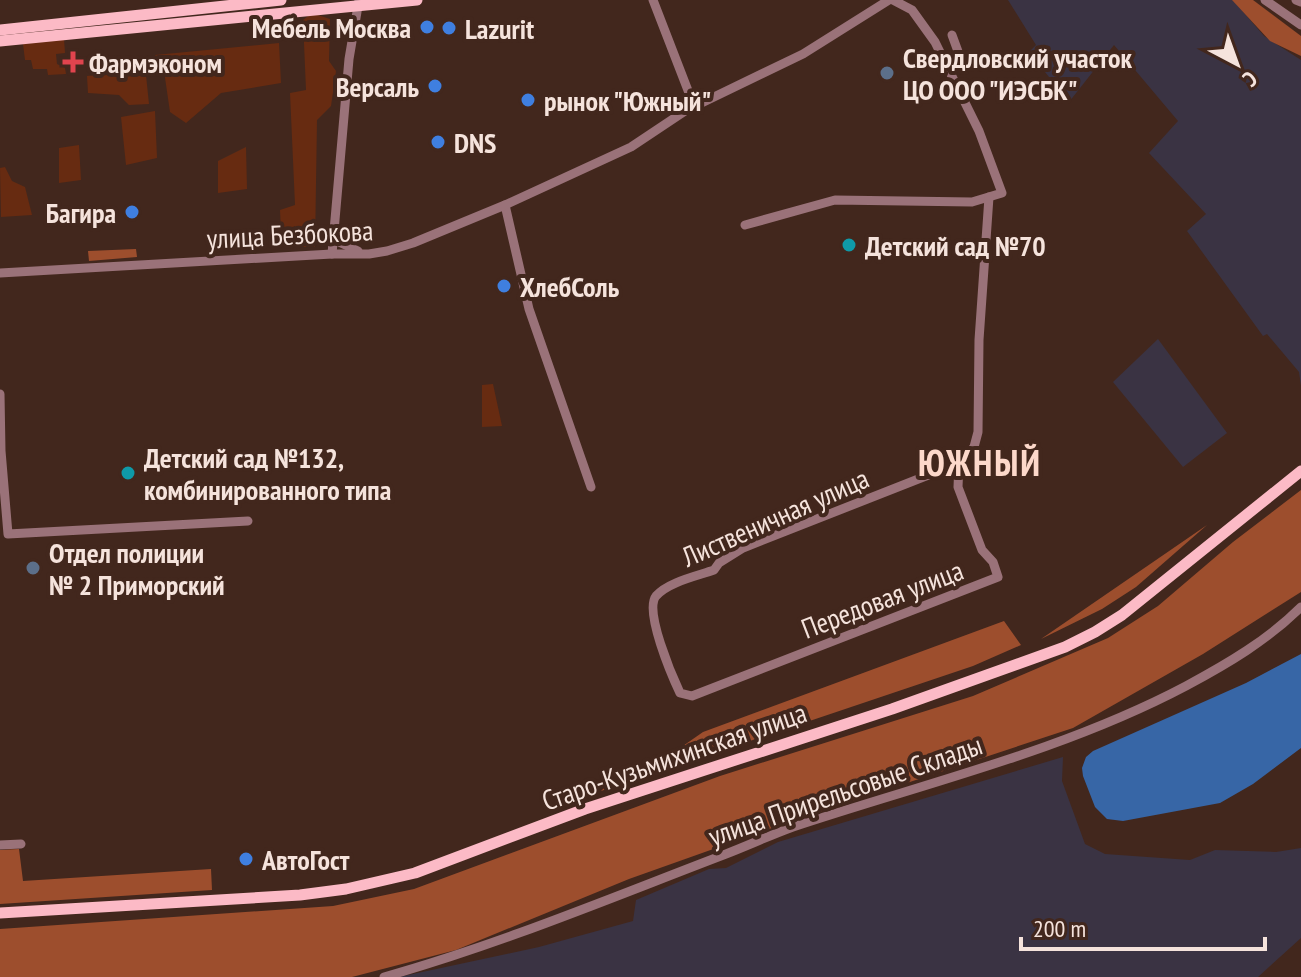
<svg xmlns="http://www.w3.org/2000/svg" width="1301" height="977" viewBox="0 0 1301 977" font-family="'PT Sans Narrow',sans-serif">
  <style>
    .industrial { fill: #3a3343 }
    .green { fill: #672b11 }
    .forest { fill: #9d4e2d }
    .water { fill: #3766a6 }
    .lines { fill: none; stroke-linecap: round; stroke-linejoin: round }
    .minor { stroke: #9a7279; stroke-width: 9 }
    .major { stroke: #fcbac6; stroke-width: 11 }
    .shop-dot { fill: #3f7fe0; stroke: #42271d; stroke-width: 3 }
    .health-dot { fill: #e0444e; stroke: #42271d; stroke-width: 3 }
    .service-dot { fill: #5c6f8a; stroke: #42271d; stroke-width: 3 }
    .culture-dot { fill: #0f9aa8; stroke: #42271d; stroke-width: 3 }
    .labels { text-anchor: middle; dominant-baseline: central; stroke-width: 8; stroke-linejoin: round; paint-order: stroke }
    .poi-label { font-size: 28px; font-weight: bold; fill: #f5e3dc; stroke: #42271d; text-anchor: start }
    .street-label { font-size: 28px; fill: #f5e3dc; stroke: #42271d }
    .district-label { font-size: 36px; font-weight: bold; letter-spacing: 2px; fill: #fcd8ca; stroke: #42271d }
  </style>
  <rect width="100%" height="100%" fill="#42271d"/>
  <g class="industrial">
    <path d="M1008 0H1233L1264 36 1301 60V386L1299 372 1267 334 1263 336 1187 231 1206 214 1149 153 1178 121 1114 45 1069 102 1029 52 1036 45Z"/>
    <path d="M1158 339 1227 433 1183 467 1113 382Z"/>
    <path d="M1063 757 1062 781 1085 844 1105 854 1190 860 1215 850 1276 852 1301 848V938L1258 977H399L539 947 633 921 636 900 709 869 726 868 778 842Z"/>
  </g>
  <g class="green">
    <path d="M312 13 330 19 329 61 336 71 331 106 317 120 315 247H298L295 226 281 232 280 210 295 205 290 93 306 90 303 20Z"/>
    <path d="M64 39 65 53 56 54 57 64 65 68 66 74 48 75 47 69H33L31 60H25L23 44Z"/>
    <path d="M279 43 281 83 221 93 186 123 170 112 164 71 156 65 155 55Z"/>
    <path d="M128 72 146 75 149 104 129 105 119 95 88 93 87 76Z"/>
    <path d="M155 111 157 158 126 165 121 117Z"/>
    <path d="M79 145 81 180 59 183V148Z"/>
    <path d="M246 147 247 189 218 193V161Z"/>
    <path d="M5 167 12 181 25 187 32 215 1 217 0 168Z"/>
    <path d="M493 384 502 426 482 427V385Z"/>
  </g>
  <g class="forest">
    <path d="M1232 0H1253L1301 36V56L1270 41Z"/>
    <path d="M136 249 137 257 89 261 88 251Z"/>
    <path d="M1301 490V592L1203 654 1073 728 789 822 629 879 456 950 352 977H0V929L333 906 414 889 720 776 973 696 1108 638 1158 606 1233 542Z"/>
    <path d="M1207 525 1136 587 1102 609 1041 639Z"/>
    <path d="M1004 621 1021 645 973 666 601 791 611 781 670 755 703 732Z"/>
    <path d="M19 849 23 881 211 869 212 890 0 904V850Z"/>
  </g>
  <path class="water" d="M1301 654V748L1253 784 1220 803 1123 821 1107 819 1095 807 1083 776 1082 768 1086 757 1093 751 1246 683Z"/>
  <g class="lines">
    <g class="minor">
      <path d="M653 0 694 106"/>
      <path d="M1265 0 1301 25"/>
      <path d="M1296 0 1301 2"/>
      <path d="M952 35 963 65"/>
      <path d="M505 205 529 309 591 487"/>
      <path d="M745 225 835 200 972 202 1002 193 979 131 935 42 912 10 893 0"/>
      <path d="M333 236 339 242 358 251"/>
      <path d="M332 254 349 59 359 0"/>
      <path d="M0 273 332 254H369L387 251 413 243 505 205 631 147 685 111 803 54 889 0"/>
      <path d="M0 394 1 451 8 534 248 521"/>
      <path d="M959 463 743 548 719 563 714 570C697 576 668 582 656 596 644 611 672 676 680 693L692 696 998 577 993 562 982 550 958 487 959 463 974 447 978 432 979 340 989 197"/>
      <path d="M0 845 21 844"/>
      <path d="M384 977C501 944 613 897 726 854 749 845 771 835 793 827 925 783 1063 751 1186 686 1227 664 1268 640 1301 607"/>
    </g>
    <g class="major">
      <path d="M0 30 281 0"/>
      <path d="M0 41 417 0"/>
      <path d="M0 913 300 895 346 889 415 873 585 809 892 709 1065 647 1095 632 1122 615 1301 471"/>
    </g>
  </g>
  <g class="shop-dot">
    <circle cx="427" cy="27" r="8"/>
    <circle cx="449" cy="28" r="8"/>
    <circle cx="435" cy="86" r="8"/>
    <circle cx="528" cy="100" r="8"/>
    <circle cx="438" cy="142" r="8"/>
    <circle cx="132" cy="212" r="8"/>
    <circle cx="504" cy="286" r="8"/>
    <circle cx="246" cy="859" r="8"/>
  </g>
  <path class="health-dot" d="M69 50h8v8h8v8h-8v8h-8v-8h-8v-8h8z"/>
  <g class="service-dot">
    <circle cx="887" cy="73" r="8"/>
    <circle cx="33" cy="568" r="8"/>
  </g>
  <g class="culture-dot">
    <circle cx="849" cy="245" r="8"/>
    <circle cx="128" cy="473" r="8"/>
  </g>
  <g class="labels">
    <g class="poi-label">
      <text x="411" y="27" text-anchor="end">Мебель Москва</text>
      <text x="465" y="28">Lazurit</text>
      <text x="903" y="57">Свердловский участок<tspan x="903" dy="32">ЦО ООО "ИЭСБК"</tspan></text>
      <text x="89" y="62">Фармэконом</text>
      <text x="419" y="86" text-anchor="end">Версаль</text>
      <text x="544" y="100">рынок "Южный"</text>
      <text x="454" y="142">DNS</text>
      <text x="116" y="212" text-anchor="end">Багира</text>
      <text x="865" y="245">Детский сад №70</text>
      <text x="520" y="286">ХлебСоль</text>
      <text x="144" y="457">Детский сад №132,<tspan x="144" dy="32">комбинированного типа</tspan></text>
      <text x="49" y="552">Отдел полиции<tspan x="49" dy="32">№ 2 Приморский</tspan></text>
      <text x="262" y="859">АвтоГост</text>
    </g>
    <g class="street-label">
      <text transform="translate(290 234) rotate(-3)">улица Безбокова</text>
      <text transform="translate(775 517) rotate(-24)">Лиственичная улица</text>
      <text transform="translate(882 599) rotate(-21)">Передовая улица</text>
      <text transform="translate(674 756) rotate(-19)">Старо-Кузьмихинская улица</text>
      <text transform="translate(845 790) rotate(-19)">улица Прирельсовые Склады</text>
    </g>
    <g class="district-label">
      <text x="980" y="462">ЮЖНЫЙ</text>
    </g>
  </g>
  <g transform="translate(1237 64) rotate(139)" stroke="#42271d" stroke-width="6" paint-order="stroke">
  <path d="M0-6L14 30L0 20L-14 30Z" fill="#f5e3dc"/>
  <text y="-12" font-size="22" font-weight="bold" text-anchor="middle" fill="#f5e3dc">С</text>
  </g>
  <path d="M1021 937v12h244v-12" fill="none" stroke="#f5e3dc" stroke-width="4"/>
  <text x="1033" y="937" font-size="24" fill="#f5e3dc" stroke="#42271d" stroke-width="6" paint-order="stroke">200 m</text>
</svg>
